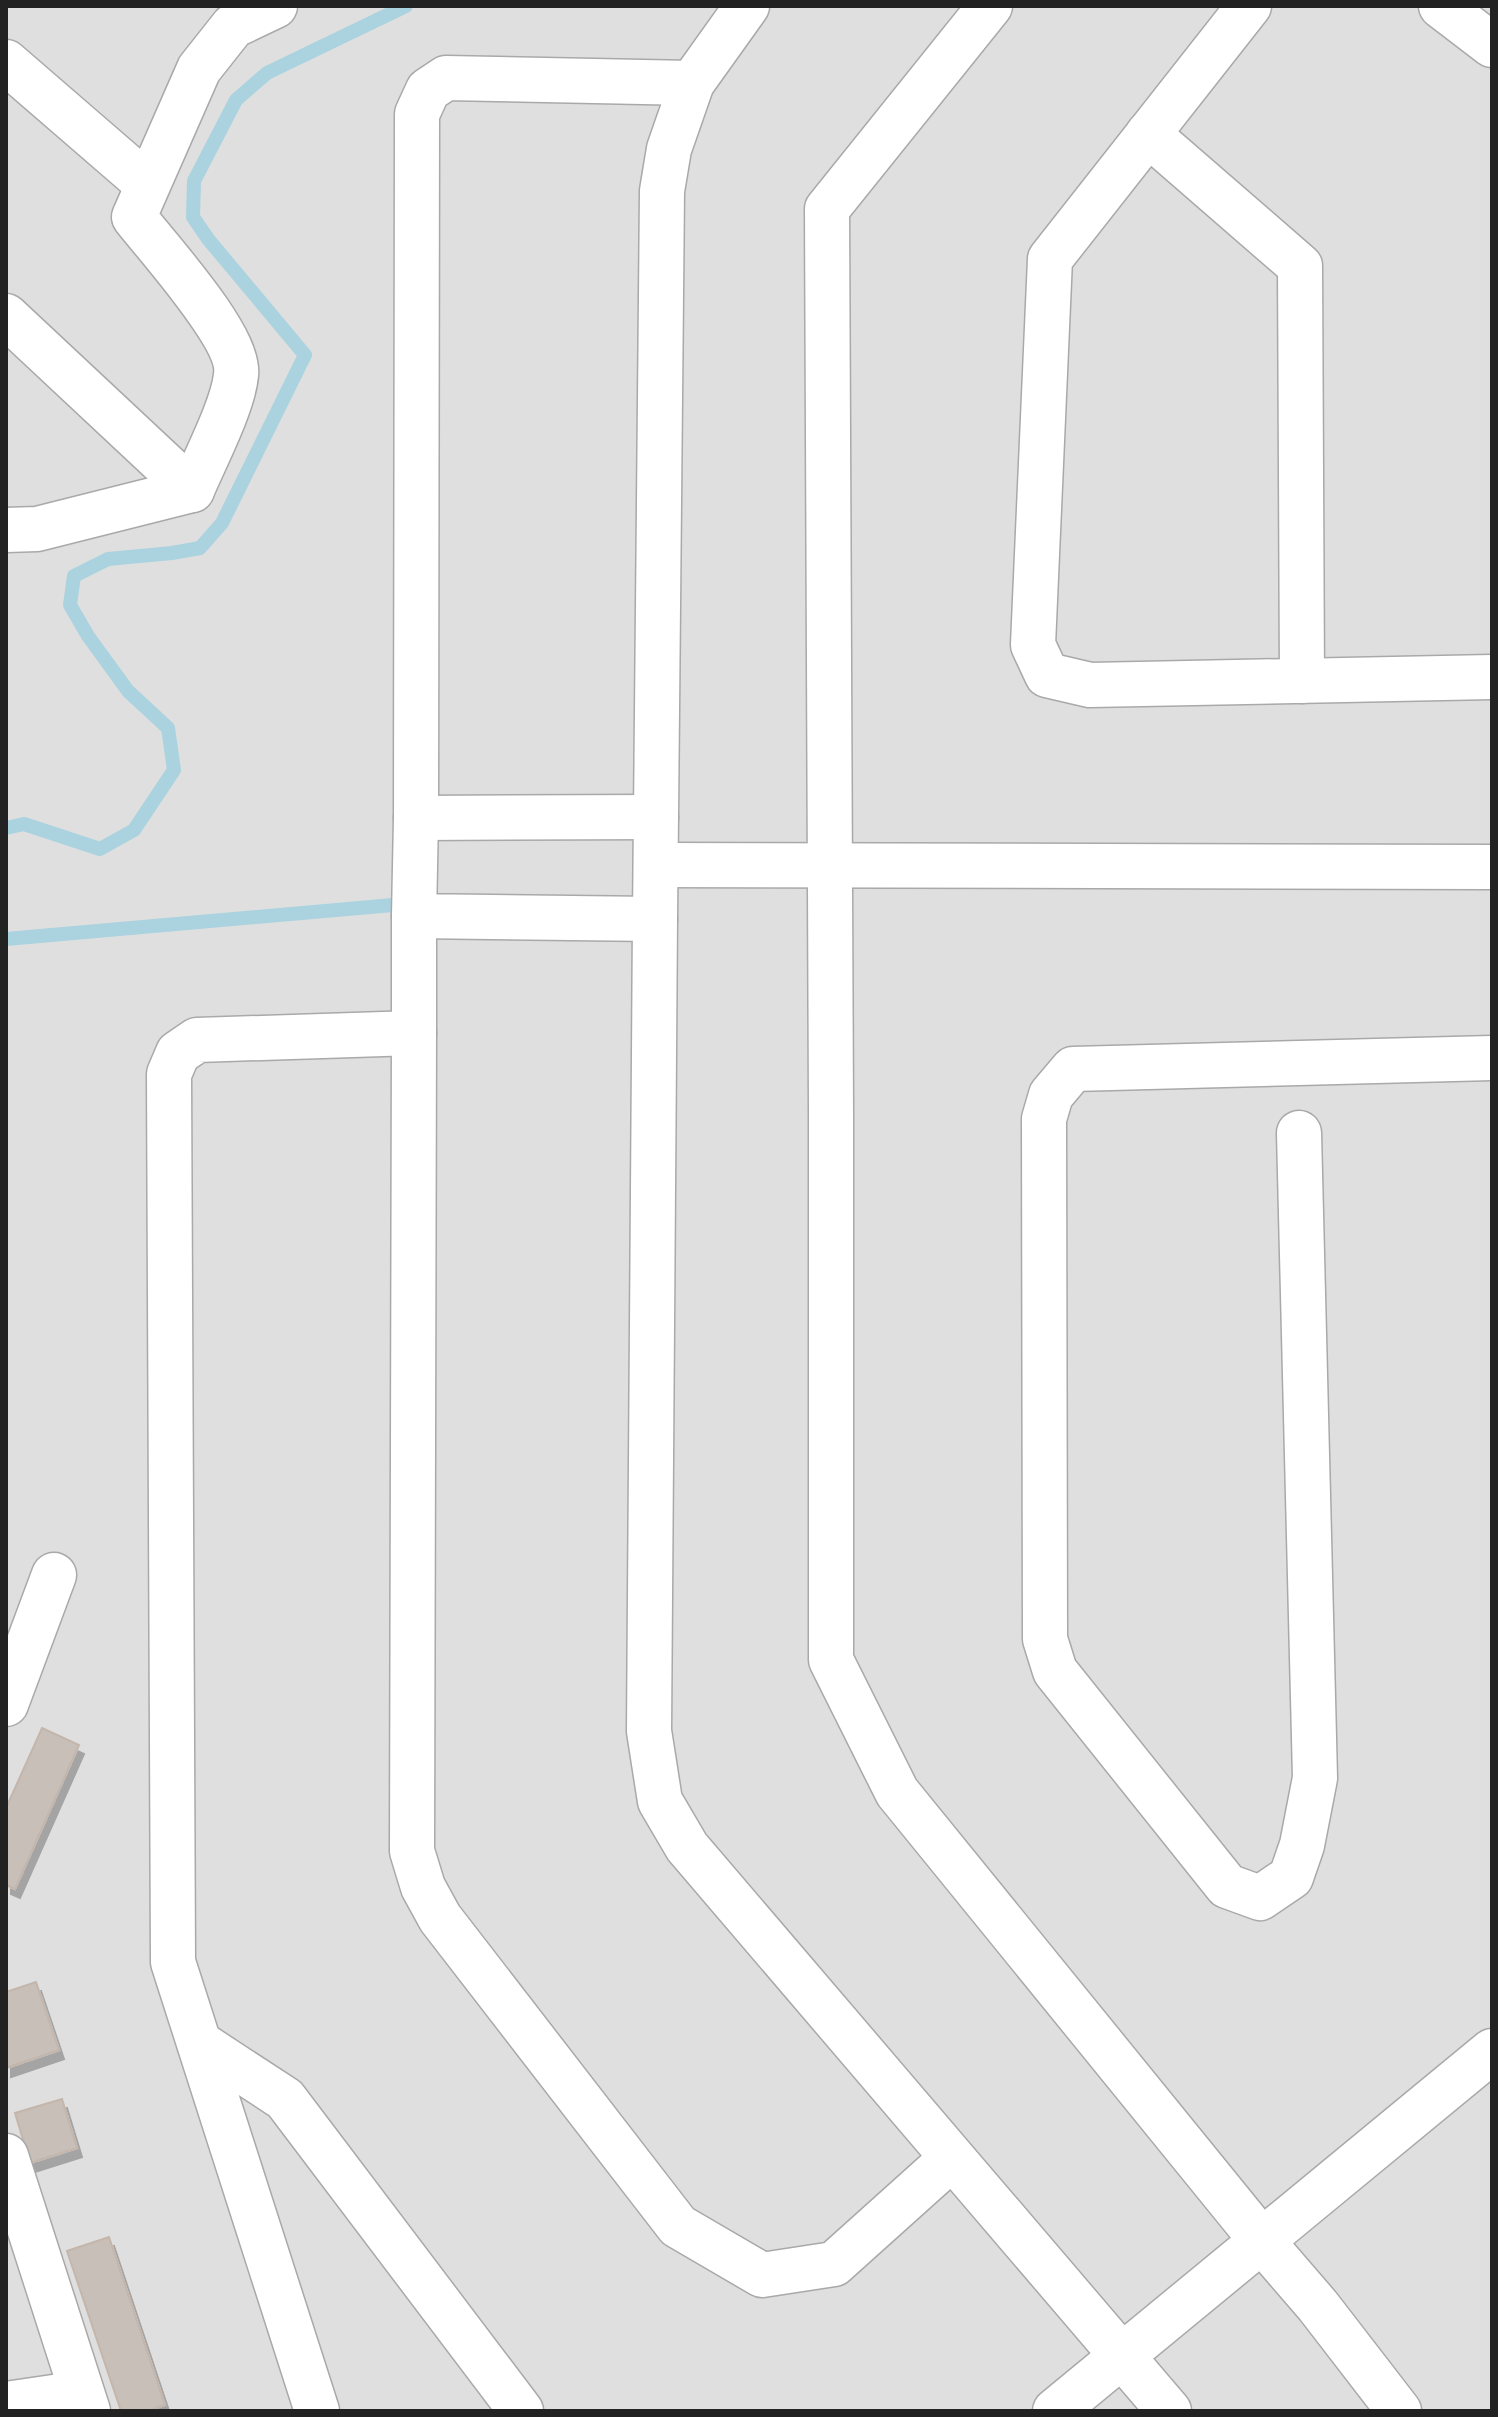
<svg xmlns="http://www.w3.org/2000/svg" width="1498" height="2417" viewBox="0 0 1498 2417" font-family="Quicksand,sans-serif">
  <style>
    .residential { fill: #e0dfdf }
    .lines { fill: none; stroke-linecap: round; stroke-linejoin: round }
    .stream { stroke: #aad3df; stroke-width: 14 }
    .building { fill: #c7bfb8; stroke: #c4b6ab; stroke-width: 2; filter: url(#shadow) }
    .street-casing { stroke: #a9a9a9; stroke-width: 47 }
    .street { stroke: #fff; stroke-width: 44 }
  </style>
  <defs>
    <filter id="shadow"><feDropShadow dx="5" dy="9" stdDeviation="0" flood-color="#0004"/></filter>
  </defs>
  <rect width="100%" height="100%" fill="#f2efe9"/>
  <rect class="residential" x="6" y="6" width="1486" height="2405"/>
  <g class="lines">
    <g class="stream">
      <path d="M6 828 24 824 100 849 134 830 174 770 168 728 128 691 88 636 70 605 74 576 108 559 172 553 200 548 222 523 305 355 208 239 193 217 194 181 236 100 267 73 406 6"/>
      <path d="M6 939 393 905"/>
    </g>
  </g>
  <g class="building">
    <path d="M42 1728 79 1745 15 1889 6 1885V1808Z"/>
    <path d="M36 1982 59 2050 6 2068V1992Z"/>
    <path d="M62 2099 77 2148 30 2163 15 2113Z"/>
    <path d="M109 2237 165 2405 148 2411H121L67 2251Z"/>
  </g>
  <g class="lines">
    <defs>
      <g id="street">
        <path d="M990 6 827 209 831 1111V1660L897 1792 1262 2241 1318 2306 1399 2411"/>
        <path d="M1249 6 1050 259 1033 645 1047 675 1090 685 1492 677"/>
        <path d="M1441 6 1492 45"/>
        <path d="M6 62 147 184"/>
        <path d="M1148 134 1300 266 1302 681"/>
        <path d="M6 316 192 490"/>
        <path d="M6 530 37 529 192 490C205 459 233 406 236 375 241 338 158 248 134 217L199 69 233 26 275 6"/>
        <path d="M656 817 416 818 417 114 428 90 446 78 692 83"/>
        <path d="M416 818 414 916 655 919 662 191 669 149 692 83 747 6"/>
        <path d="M656 865 1492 867"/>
        <path d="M655 919 649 1731 660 1801 687 1847 1169 2411"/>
        <path d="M414 1033 412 1851 423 1887 440 1918 678 2226 762 2275 834 2264 952 2158"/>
        <path d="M1299 1133 1315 1778 1302 1845 1291 1877 1260 1898 1227 1886 1055 1671 1045 1639 1044 1119 1051 1095 1073 1069 1492 1058"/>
        <path d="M6 1704 54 1575"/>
        <path d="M201 2044 285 2099 521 2411"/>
        <path d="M6 2156 88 2411"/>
        <path d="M6 2404 81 2393"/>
        <path d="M317 2411 173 1962 169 1074 178 1053 197 1040 414 1033V916"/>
        <path d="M1055 2411 1492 2051"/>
      </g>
    </defs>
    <use href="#street" class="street-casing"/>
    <use href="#street" class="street"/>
  </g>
  <rect width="1498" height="2417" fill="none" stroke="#222222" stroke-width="16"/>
</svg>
